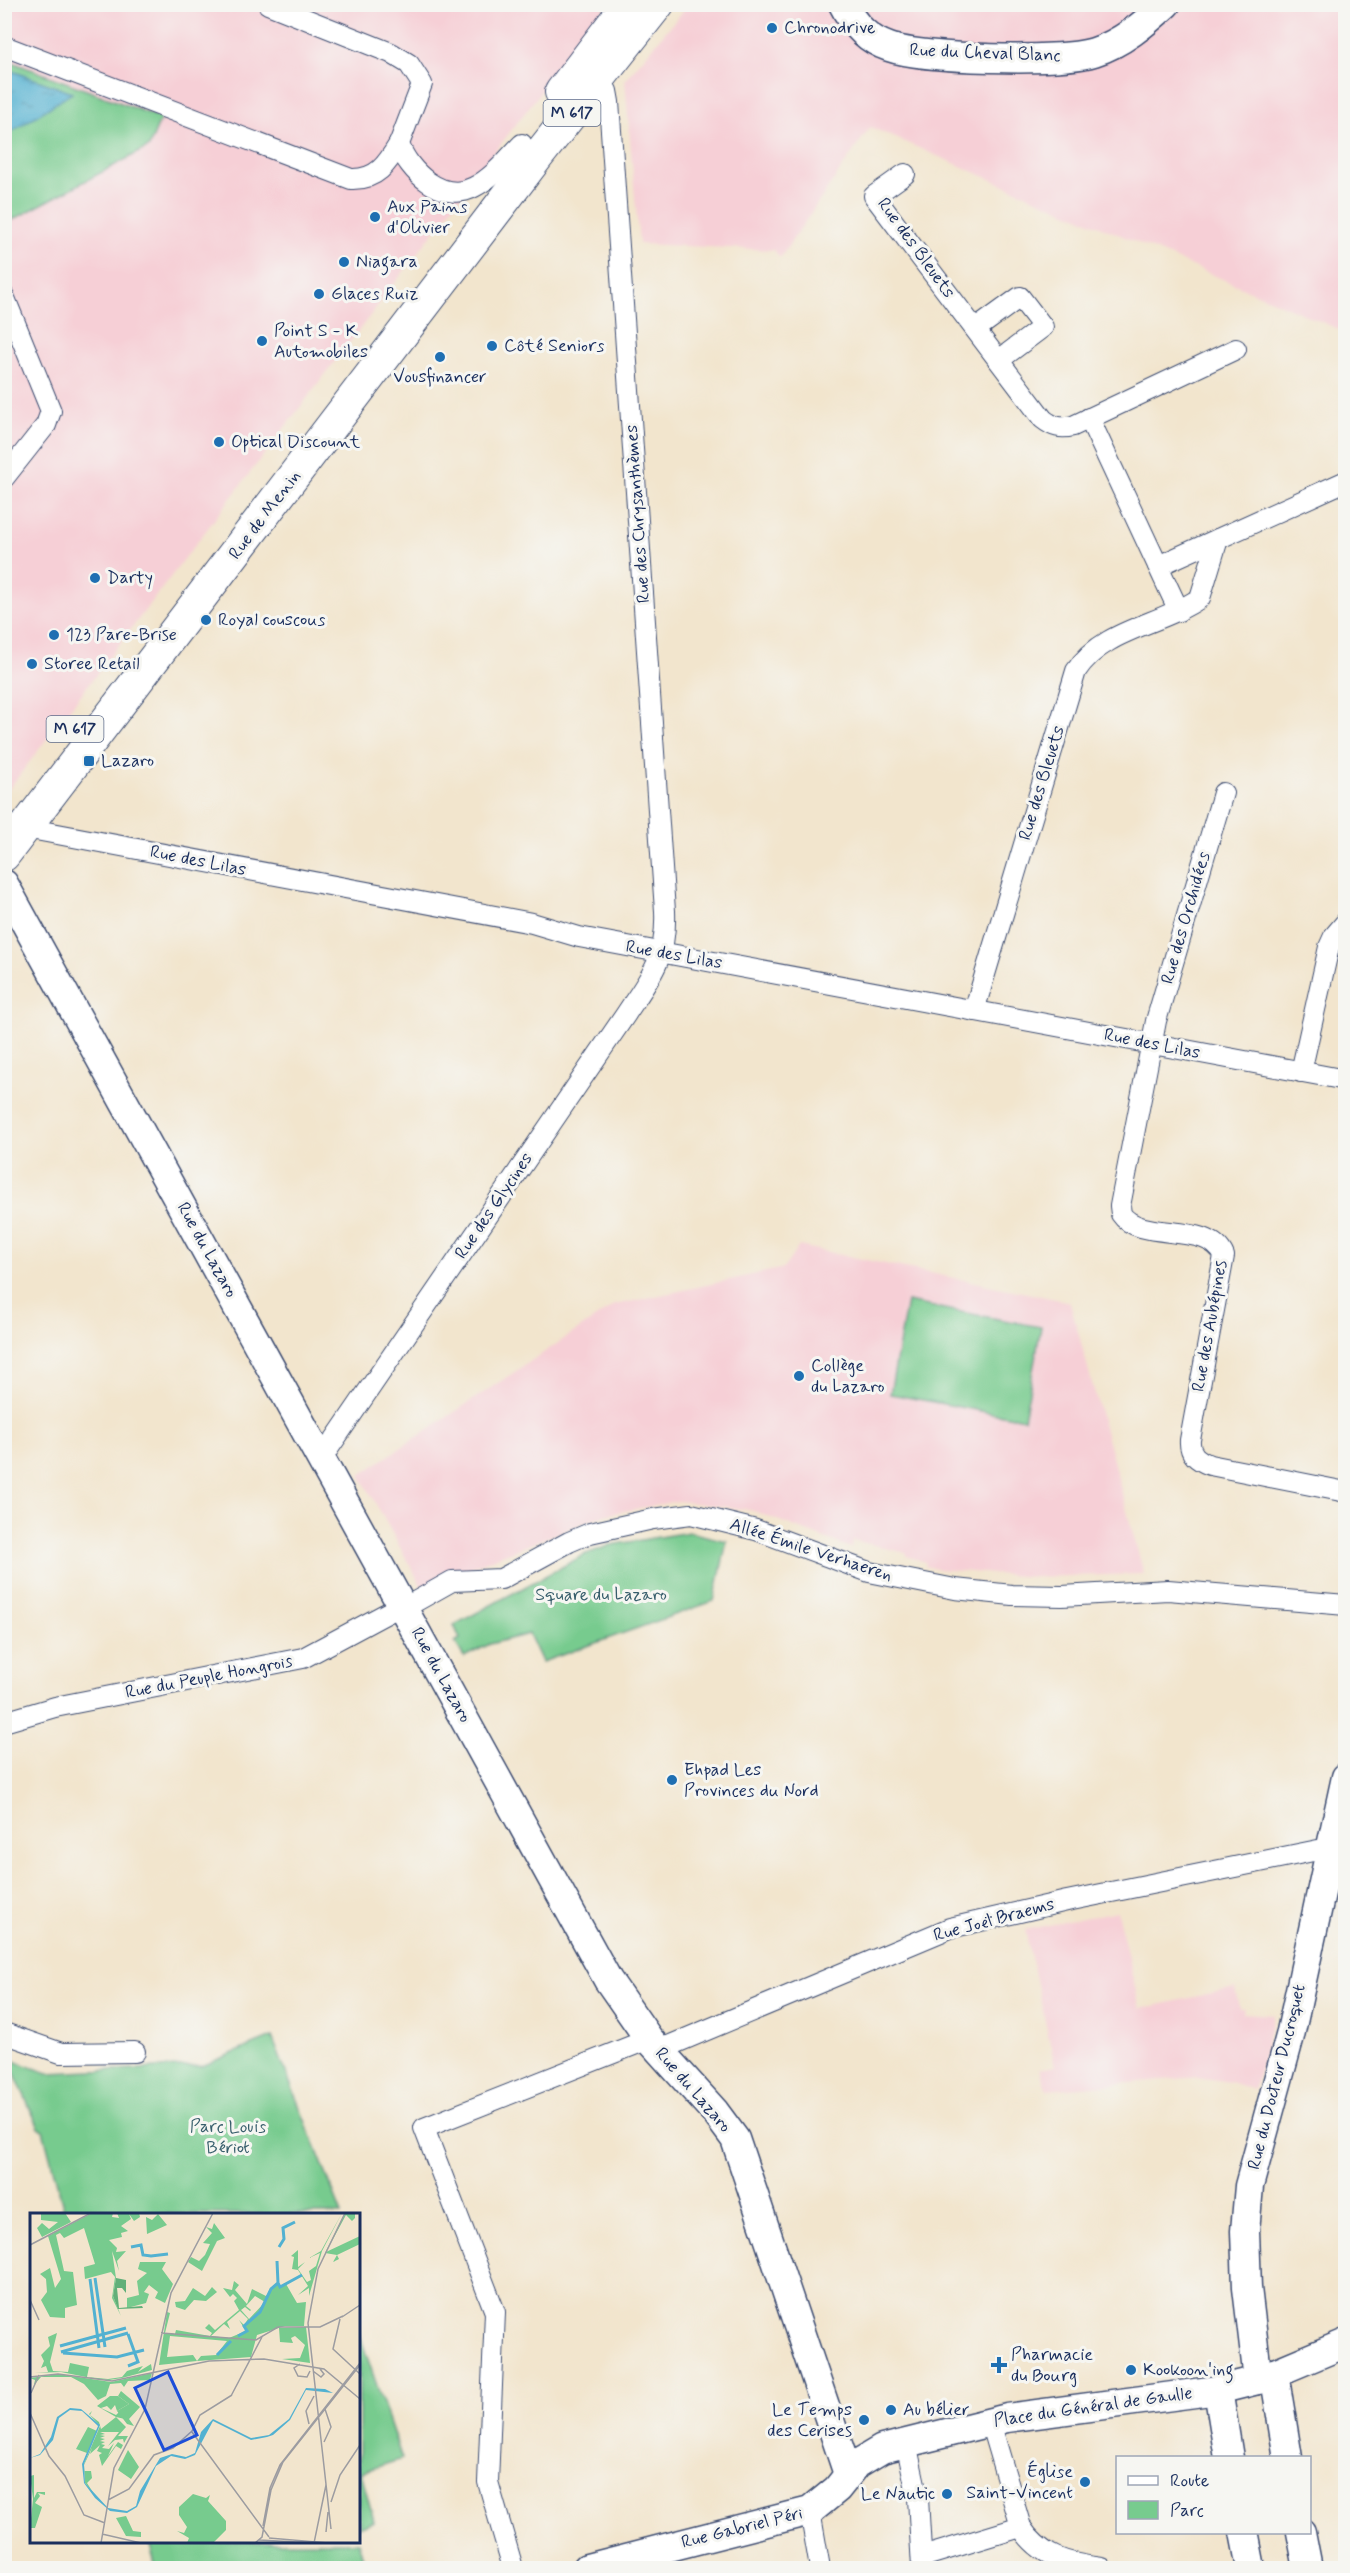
<svg xmlns="http://www.w3.org/2000/svg" width="1350" height="2573" viewBox="0 0 1350 2573" font-family="Mynerve,sans-serif">
  <style>
    .built { fill: #f6cfd6 }
    .green { fill: #77cb8e; stroke: #497d76; stroke-width: 1.5 }
    .water { fill: url(#water-ripples); stroke: #367098; stroke-width: 1.5 }
    .lines { fill: none; stroke-linecap: round; stroke-linejoin: round }
    .street-casing { stroke: #3b4a6f; stroke-width: 22 }
    .secondary-casing { stroke: #3b4a6f; stroke-width: 31 }
    .primary-casing { stroke: #3b4a6f; stroke-width: 34 }
    .street { stroke: #fff; stroke-width: 20 }
    .secondary { stroke: #fff; stroke-width: 28 }
    .primary { stroke: #fff; stroke-width: 32 }
    .poi-dot { fill: #1f6fb2; stroke: #f6f6f2; stroke-width: 2 }
    .labels { text-anchor: middle; dominant-baseline: central; stroke-width: 6; stroke-linejoin: round; paint-order: stroke }
    .shield { fill: #f6f6f2; stroke: #5d6b8a; stroke-width: 1.5 }
    .shield-label { font-size: 16px; font-weight: bold; fill: #1b2f5e }
    .poi-label { font-size: 18px; fill: #1b2f5e; stroke: #f6f6f2; text-anchor: start }
    .street-label { font-size: 18px; fill: #1b2f5e; stroke: #f6f6f2 }
    .park-label { font-size: 18px; fill: #375e6c; stroke: #f6f6f2 }
    .inset-river { fill: none; stroke: #52b1d1; stroke-width: 3 }
    .inset-road { fill: none; stroke: #9c9ca1; stroke-width: 1.5 }
    .view { fill: #1d4ed8; fill-opacity: 0.15; stroke: #1d4ed8; stroke-width: 3 }
    .inset-edge { fill: none; stroke: #1b2f5e; stroke-width: 3 }
  </style>
  <defs>
    <pattern id="water-ripples" width="26" height="14" patternUnits="userSpaceOnUse" patternTransform="scale(1.5)"><rect width="26" height="14" fill="#52b1d1"/><path d="M2 4q2-2 4 0t4 0M15 11q2-2 4 0t4 0" fill="none" stroke="#4390ad"/></pattern>
  </defs>
  <rect width="100%" height="100%" fill="#f6f6f2"/>
  <filter id="ink" filterUnits="userSpaceOnUse"><feTurbulence type="fractalNoise" baseFrequency=".0167" numOctaves="2"/><feDisplacementMap in="SourceGraphic" scale="12" xChannelSelector="R" yChannelSelector="G"/><feConvolveMatrix kernelMatrix="1 2 1 2 8 2 1 2 1" color-interpolation-filters="sRGB"/></filter>
  <filter id="wash" filterUnits="userSpaceOnUse"><feTurbulence type="fractalNoise" baseFrequency=".008" numOctaves="4" result="noise"/><feDisplacementMap in="SourceGraphic" scale="24" xChannelSelector="R" yChannelSelector="G"/><feGaussianBlur stdDeviation="1.35" result="paint"/><feColorMatrix in="noise" values="0 0 0 0 0 0 0 0 0 0 0 0 0 0 0 0 0 1.4 0 .05"/><feComposite in="paint" operator="in"/></filter>
  <g filter="url(#wash)">
    <rect width="100%" height="100%" fill="#f2e5cd"/>
    <g class="built">
      <path d="M5 5H607L5 794Z"/>
      <path d="M688 5H1345V332L870 127 780 258 774 250 639 244 625 80Z"/>
      <path d="M799 1246 1070 1302 1144 1574 1032 1577 937 1569 925 1566 926 1562 906 1556V1553L853 1540 851 1548 751 1510 678 1501 604 1515 439 1580 423 1589 360 1475 615 1305 784 1268Z"/>
      <path d="M1117 1911 1140 2009 1235 1988 1239 2008H1244L1243 2013 1274 2015 1254 2090 1230 2082 1198 2077 1047 2090 1039 2069 1055 2066 1025 1930Z"/>
    </g>
    <g class="green">
      <path d="M4 59 161 118 149 147 5 224Z"/>
      <path d="M907 1302 1041 1327 1024 1419 890 1394Z"/>
      <path d="M689 1532 727 1541 714 1601 542 1662 529 1634 490 1644 464 1657 455 1642 460 1639 454 1625 584 1555 611 1545Z"/>
      <path d="M272 2037 342 2214H65L43 2130 39 2128 8 2059 48 2073 202 2066Z"/>
      <path d="M359 2333 402 2459 361 2472 374 2521 359 2527Z"/>
      <path d="M149 2542H358L366 2568H156Z"/>
    </g>
    <path class="water" d="M5 70 15 72 72 93 5 136Z"/>
  </g>
  <g filter="url(#ink)">
    <g class="lines">
      <defs>
        <g id="street">
          <path d="M268 4 391 53 409 64 422 84 399 144C408 171 443 204 474 187 493 178 508 158 522 144"/>
          <path d="M4 46 351 179C377 180 387 164 399 144"/>
          <path d="M905 174 874 196 1043 419C1053 427 1061 429 1073 426L1236 349"/>
          <path d="M4 296 51 411 46 425 4 478"/>
          <path d="M976 329 1020 297 1043 327 999 360"/>
          <path d="M1089 418 1179 611"/>
          <path d="M1158 566 1346 481"/>
          <path d="M1223 793 1156 1021 1120 1206 1121 1214C1140 1243 1209 1220 1224 1256L1190 1440C1189 1454 1197 1460 1210 1465L1346 1492"/>
          <path d="M4 824 532 923 579 937 1346 1080"/>
          <path d="M974 1011 1076 671C1103 629 1161 625 1200 598L1218 539"/>
          <path d="M1301 1072 1329 947 1334 936 1346 922"/>
          <path d="M322 1458 626 1014C651 976 667 959 665 911L609 102 607 91 599 79"/>
          <path d="M404 1608 452 1581 501 1579 569 1542 590 1533 653 1519 691 1514 756 1530 869 1572 955 1589 1012 1595 1062 1596 1168 1590 1346 1605"/>
          <path d="M4 1722 55 1707 303 1658 402 1605"/>
          <path d="M4 2033 61 2053 135 2052"/>
          <path d="M659 2050 950 1928 1067 1901 1318 1850 1346 1852"/>
          <path d="M990 2422 1021 2527C1040 2557 1068 2564 1102 2568"/>
          <path d="M906 2443 918 2498 922 2568"/>
          <path d="M810 2511 820 2568"/>
          <path d="M922 2557 1021 2527"/>
          <path d="M513 2568 488 2482 495 2312 424 2128 649 2039"/>
        </g>
        <g id="secondary">
          <path d="M843 4C853 24 868 40 889 47 923 59 1059 63 1094 52 1122 43 1144 24 1166 4"/>
          <path d="M4 884 608 1980 649 2039 715 2112 735 2139 848 2474"/>
          <path d="M1274 2373 1288 2458"/>
          <path d="M1258 2380 1247 2288 1245 2231 1249 2186 1290 2036 1346 1777"/>
          <path d="M1218 2390 1229 2458"/>
          <path d="M1244 2532 1251 2568"/>
          <path d="M1301 2532 1308 2568"/>
          <path d="M587 2568 810 2511 837 2489 857 2464 882 2449 1007 2418 1218 2390 1258 2380 1346 2343"/>
        </g>
        <g id="primary">
          <path d="M561 92 628 4"/>
          <path d="M4 855 538 156 658 4"/>
        </g>
      </defs>
      <use href="#street" class="street-casing"/>
      <use href="#secondary" class="secondary-casing"/>
      <use href="#primary" class="primary-casing"/>
      <use href="#street" class="street"/>
      <use href="#secondary" class="secondary"/>
      <use href="#primary" class="primary"/>
    </g>
  </g>
  <g class="poi-dot">
    <circle cx="772" cy="28" r="6"/>
    <circle cx="375" cy="217" r="6"/>
    <circle cx="344" cy="262" r="6"/>
    <circle cx="319" cy="294" r="6"/>
    <circle cx="262" cy="341" r="6"/>
    <circle cx="492" cy="346" r="6"/>
    <circle cx="440" cy="357" r="6"/>
    <circle cx="219" cy="442" r="6"/>
    <circle cx="95" cy="578" r="6"/>
    <circle cx="206" cy="620" r="6"/>
    <circle cx="54" cy="635" r="6"/>
    <circle cx="32" cy="664" r="6"/>
    <rect x="83" y="755" width="12" height="12" rx="3"/>
    <circle cx="799" cy="1376" r="6"/>
    <circle cx="672" cy="1780" r="6"/>
    <path d="M996 2356h6v6h6v6h-6v6h-6v-6h-6v-6h6z"/>
    <circle cx="1131" cy="2370" r="6"/>
    <circle cx="891" cy="2410" r="6"/>
    <circle cx="864" cy="2420" r="6"/>
    <circle cx="1085" cy="2482" r="6"/>
    <circle cx="947" cy="2494" r="6"/>
  </g>
  <g class="labels">
    <g class="shield">
      <rect x="543.5" y="100" width="57" height="26" rx="4.5"/>
      <rect x="46.5" y="716" width="57" height="26" rx="4.5"/>
    </g>
    <g class="shield-label">
      <text x="572" y="113">M 617</text>
      <text x="75" y="729">M 617</text>
    </g>
    <g class="poi-label">
      <text x="784" y="28">Chronodrive</text>
      <text x="387" y="207">Aux Pains<tspan x="387" dy="21">d'Olivier</tspan></text>
      <text x="356" y="262">Niagara</text>
      <text x="331" y="294">Glaces Ruiz</text>
      <text x="274" y="331">Point S - K<tspan x="274" dy="21">Automobiles</tspan></text>
      <text x="504" y="346">Côté Seniors</text>
      <text x="440" y="377" text-anchor="middle">Vousfinancer</text>
      <text x="231" y="442">Optical Discount</text>
      <text x="107" y="578">Darty</text>
      <text x="218" y="620">Royal couscous</text>
      <text x="66" y="635">123 Pare-Brise</text>
      <text x="44" y="664">Storee Retail</text>
      <text x="101" y="761">Lazaro</text>
      <text x="811" y="1366">Collège<tspan x="811" dy="21">du Lazaro</tspan></text>
      <text x="684" y="1770">Ehpad Les<tspan x="684" dy="21">Provinces du Nord</tspan></text>
      <text x="1011" y="2355">Pharmacie<tspan x="1011" dy="21">du Bourg</tspan></text>
      <text x="1143" y="2370">Kookoon'ing</text>
      <text x="852" y="2410" text-anchor="end">Le Temps<tspan x="852" dy="21">des Cerises</tspan></text>
      <text x="903" y="2410">Au bélier</text>
      <text x="1073" y="2472" text-anchor="end">Église<tspan x="1073" dy="21">Saint-Vincent</tspan></text>
      <text x="935" y="2494" text-anchor="end">Le Nautic</text>
    </g>
    <g class="street-label">
      <text transform="translate(985 53) rotate(2)">Rue du Cheval Blanc</text>
      <text transform="translate(916 248) rotate(54)">Rue des Bleuets</text>
      <text transform="translate(638 514) rotate(-94)">Rue des Chrysanthèmes</text>
      <text transform="translate(265 515) rotate(-53)">Rue de Menin</text>
      <text transform="translate(1042 783) rotate(-73)">Rue des Bleuets</text>
      <text transform="translate(198 861) rotate(11)">Rue des Lilas</text>
      <text transform="translate(1186 918) rotate(-74)">Rue des Orchidées</text>
      <text transform="translate(674 955) rotate(10)">Rue des Lilas</text>
      <text transform="translate(1152 1044) rotate(11)">Rue des Lilas</text>
      <text transform="translate(494 1206) rotate(-56)">Rue des Glycines</text>
      <text transform="translate(207 1250) rotate(61)">Rue du Lazaro</text>
      <text transform="translate(1210 1326) rotate(-80)">Rue des Aubépines</text>
      <text transform="translate(811 1550) rotate(18)">Allée Émile Verhaeren</text>
      <text transform="translate(441 1675) rotate(61)">Rue du Lazaro</text>
      <text transform="translate(209 1677) rotate(-11)">Rue du Peuple Hongrois</text>
      <text transform="translate(994 1920) rotate(-15)">Rue Joël Braems</text>
      <text transform="translate(1277 2077) rotate(-76)">Rue du Docteur Ducroquet</text>
      <text transform="translate(693 2090) rotate(49)">Rue du Lazaro</text>
      <text transform="translate(1093 2407) rotate(-8)">Place du Général de Gaulle</text>
      <text transform="translate(742 2528) rotate(-14)">Rue Gabriel Péri</text>
    </g>
    <g class="park-label">
      <text x="601" y="1595">Square du Lazaro</text>
      <text x="228" y="2127">Parc Louis<tspan x="228" dy="21">Bériot</tspan></text>
    </g>
  </g>
  <g transform="translate(30 2213)">
    <rect width="330" height="330" fill="#f2e5cd"/>
    <path d="M11 0H35L41 9 12 24 7 15 12 10 19 16 28 9 11 7ZM62 0H83L82 4 89 5 87 0H109L110 4 104 8 99 1 101 6 91 13 98 18 91 20 92 24 79 27 87 35 86 39 96 38 87 48 89 58 82 38 86 65 83 83 91 103 82 85 85 64 81 59 55 66 54 54 65 51 54 15 34 25 30 20 26 22 34 58 43 59 47 92 35 95V105L20 104 11 87 17 79 16 66 10 61 20 55 25 75 31 66 18 23ZM312 0 292 38 279 83V75L268 82 278 73 268 57 262 56 264 44 261 43 268 37V54L275 49 268 56 277 69 281 67 279 58 286 53 290 40 279 45 291 38ZM315 0H325V5L322 8 316 2 296 39 330 23V31L307 42 309 46 303 49 307 42 295 40ZM128 1 137 12 117 21 116 4 122 7ZM184 10 195 25 187 28 172 58 158 49 161 44 169 48 175 42 180 31 173 30 182 20 176 14 182 16ZM110 49H136L132 56 143 71 135 90 125 85 128 79 119 72 114 79 119 81 116 90 97 95V85L109 82 107 68 117 60 108 56ZM204 68 209 72 205 77 217 91 222 76 236 83 248 70 250 74 256 71 267 90 276 89 274 113H255L227 122 221 144 167 148 171 143 186 142 197 128 140 123 137 144 163 142 167 148 129 152 137 99 140 100 135 120 145 121 146 117 180 123 182 120 175 115 179 111 185 117 209 97 204 88 207 85 203 81 200 84 193 75 202 77ZM225 83 235 89 219 106 211 97 215 94 220 98 221 97 216 93ZM210 98 218 106 214 112 209 107 216 118 199 125 181 123 194 111 200 116 197 109ZM182 74 187 79 176 88 164 87 155 97 146 94 145 89 155 88 163 75 175 83ZM276 114 280 150 252 146 270 145 275 132 265 123 261 125 263 130 250 129 249 115ZM27 120 20 149 23 158 38 159 40 150 59 154 57 164 78 166 92 164 97 158 113 153 108 159 121 151 122 157 92 165 79 167 66 166 31 159 5 160 18 159 16 153 11 155 14 148 11 142 20 133 18 124ZM122 160 120 167 98 168 94 174 91 170 80 171 76 183 68 187 54 171 41 164H11L4 172 5 167 0 165 28 161 81 169ZM80 183H88L99 191 87 198 85 192 81 197 77 193 71 195 86 202 89 199 95 206 86 204 96 214 88 223H98L94 230 93 226 85 227 78 233 89 219H70L75 221 70 222 75 223 70 225 75 226 70 228 75 229 71 231 75 232 72 235 79 236 84 230 78 243 88 229 93 232 91 236 86 233 72 253 69 242 72 240 67 238 70 232 60 241 62 235 54 252V258H61L62 265 57 270 64 281 55 270 54 253V251L70 213 59 201 62 198 60 202 69 209 71 216 86 204 67 193ZM58 214 67 218 57 240 46 236ZM4 262V285L7 279H15V282L8 280 10 283 5 290 12 294 5 315H0L3 286 0 263ZM163 281 176 285 180 282 178 288 196 308V317L184 329 157 330 159 325 147 318 154 320 157 314 149 302V294ZM96 303 103 318 111 319V324L96 323 86 305Z" fill="#77cb8e" fill-rule="evenodd"/>
    <path d="M86 65 96 67V80L92 75H87L89 95 112 93 113 95 88 96 83 83Z" fill="#61af79"/>
    <path d="M91 178 110 194 99 206 104 213 97 211 87 198 99 191 88 183ZM98 237 109 254 101 266 88 257Z" fill="#77cb8e"/>
    <path d="M276 175 295 176 303 180 276 177 260 207 243 222 237 224 221 227 183 208 165 242 155 246 141 243 126 253 107 294 97 300 80 298 65 285 54 270 52 251 68 213 52 198 40 197 29 205 23 227 10 242 0 245 10 241 21 224 27 204 40 195 51 196 70 212 54 251 55 270 78 295 97 298 106 293 110 278 130 245 142 241 156 244 165 240 171 219 183 206 221 225 239 222 259 206Z" fill="#52b1d1"/>
    <path class="inset-river" d="M101 34 111 32 113 42 121 43 138 41M249 34 254 26 253 15 265 9M65 65 75 134M60 66 69 135M248 70 250 74 272 62M208 123 217 118 214 113 230 99 241 76 248 70 247 48M30 133 96 115M31 139 98 120M33 140 87 144 114 137M187 142 201 128M98 153 108 149 98 121"/>
    <path class="inset-road" d="M0 32 61 0M0 87 9 107M312 104 330 92M310 106 303 136 330 161M131 120 226 127 248 114H290L313 103M270 151 264 155 268 163 277 164 280 158M283 158 291 164 294 161 290 156M0 164 28 161 82 168 179 148 234 146 294 156 330 186M1 180 9 162M201 183 232 124M0 200 19 243 35 263 54 302 75 310M279 211 276 198 284 183M162 219 239 324M294 229 301 214 295 196M78 287 99 276 124 242 143 235 162 218 170 202 202 182M301 289 310 262 330 232M233 313 240 275 250 252 330 150M301 316 278 110 288 56 315 0M296 319 298 299M72 321 111 330M239 325 298 330M229 327 287 330M71 330 84 255 115 196 141 80 183 0M225 330 232 324 241 277 253 249 330 152M284 330 296 272"/>
    <path class="view" d="M138 159 167 222 134 237 105 175Z"/>
    <rect width="330" height="330" class="inset-edge"/>
  </g>
  <rect width="1350" height="2573" fill="none" stroke="#f6f6f2" stroke-width="24"/>
  <rect x="1116" y="2456" width="195" height="78" fill="#f6f6f2" stroke="#9ea6b7" stroke-width="1.5"/>
  <rect x="1128" y="2476" width="30" height="9" fill="#ffffff" stroke="#9ea6b7" stroke-width="1.5"/>
  <text x="1170" y="2486" font-size="18" fill="#1b2f5e">Route</text>
  <rect x="1128" y="2501" width="30" height="18" fill="#77cb8e" stroke="#9ea6b7" stroke-width="1.5"/>
  <text x="1170" y="2516" font-size="18" fill="#1b2f5e">Parc</text>
</svg>
